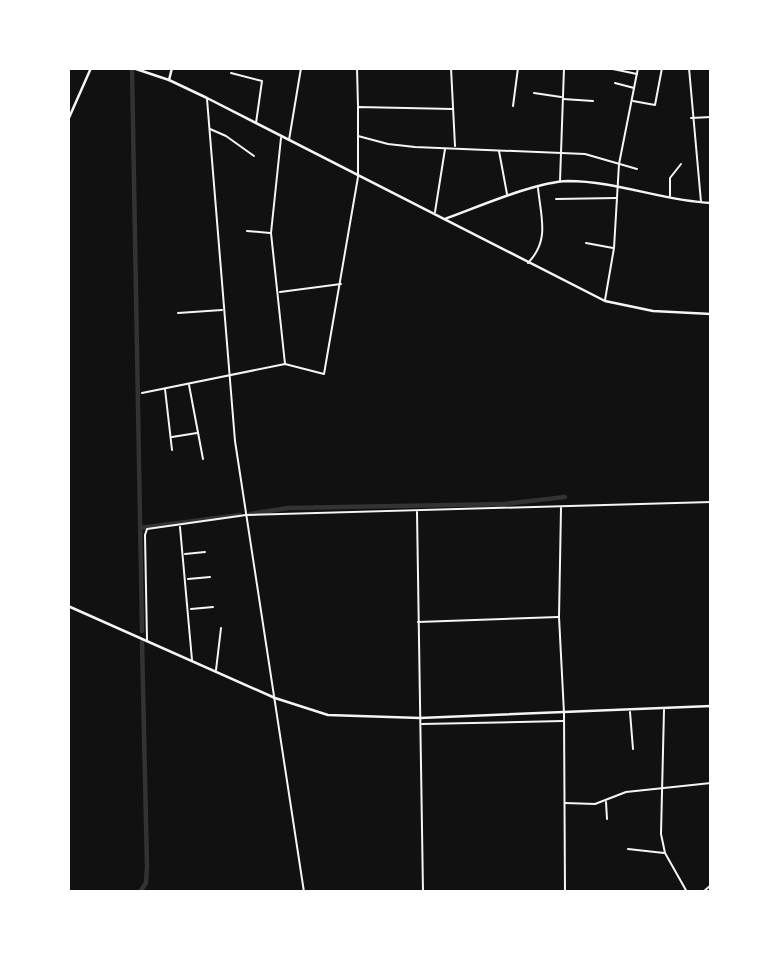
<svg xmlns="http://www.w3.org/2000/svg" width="779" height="960" viewBox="0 0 779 960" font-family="Montserrat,sans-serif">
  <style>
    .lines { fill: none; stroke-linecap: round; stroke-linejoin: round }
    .canal { stroke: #333; stroke-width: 4.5 }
    .minor { stroke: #f5f5f5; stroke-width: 2 }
    .tertiary { stroke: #f5f5f5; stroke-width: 2.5 }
    .secondary { stroke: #f5f5f5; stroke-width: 2.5 }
  </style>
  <rect width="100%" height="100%" fill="#111"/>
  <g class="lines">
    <g class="canal">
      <path d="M132 68 142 631"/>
      <path d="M250 514 288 508 504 504 565 497"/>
      <path d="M140 528 240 515"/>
      <path d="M140 892 146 883 147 867 142 642"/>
    </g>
    <g class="minor">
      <path d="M357 68 358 106"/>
      <path d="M451 68 455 146"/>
      <path d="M608 68 637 74"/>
      <path d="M689 68 701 202"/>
      <path d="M231 73 262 81 256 123"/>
      <path d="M615 83 634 88"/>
      <path d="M534 93 561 97"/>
      <path d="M207 99 235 441 304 892"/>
      <path d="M563 99 593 101"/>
      <path d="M633 101 655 105 662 68"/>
      <path d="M513 106 518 68"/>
      <path d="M691 118 711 117"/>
      <path d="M210 129 226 136 254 156"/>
      <path d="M358 136 388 144 415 147 585 154 637 169"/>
      <path d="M281 138 271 233 285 364"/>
      <path d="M289 140 301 68"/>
      <path d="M499 151 507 194"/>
      <path d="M560 181 564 68"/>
      <path d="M670 196V178L681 164"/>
      <path d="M556 199 617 198"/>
      <path d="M435 212 445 149"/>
      <path d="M247 231 270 233"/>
      <path d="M586 243 613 248"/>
      <path d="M528 263C550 240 541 218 538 188"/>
      <path d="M280 292 341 284"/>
      <path d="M605 300 614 248 619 164 638 68"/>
      <path d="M178 313 222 310"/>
      <path d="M189 385 203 459"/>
      <path d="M165 389 172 450"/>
      <path d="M142 393 285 364 324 374 358 177V107L453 109"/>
      <path d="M172 437 197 433"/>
      <path d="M561 508 559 617 564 713 565 892"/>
      <path d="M417 512 423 892"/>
      <path d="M180 527 192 660"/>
      <path d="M185 554 205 552"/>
      <path d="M188 579 210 577"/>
      <path d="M191 609 213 607"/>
      <path d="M418 622 558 617"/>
      <path d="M147 640 145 535 147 529 246 515 711 502"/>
      <path d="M216 670 221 628"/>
      <path d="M664 710 661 834 665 853 687 892"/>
      <path d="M630 712 633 749"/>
      <path d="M422 724 563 721"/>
      <path d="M606 802 607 819"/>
      <path d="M565 803 595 804 626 792 711 783"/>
      <path d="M628 849 664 853"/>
      <path d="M703 892 711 885"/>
    </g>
    <g class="tertiary">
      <path d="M169 80 172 68"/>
      <path d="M68 120 91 68"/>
      <path d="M445 219C478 207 535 182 568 181 617 181 663 201 711 203"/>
      <path d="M68 606 275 698 328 715 420 718 711 706"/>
    </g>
    <path class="secondary" d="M133 68 169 80 207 98 605 301 653 311 711 314"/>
  </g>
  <rect width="779" height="960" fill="none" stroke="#ffffff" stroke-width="140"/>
</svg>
